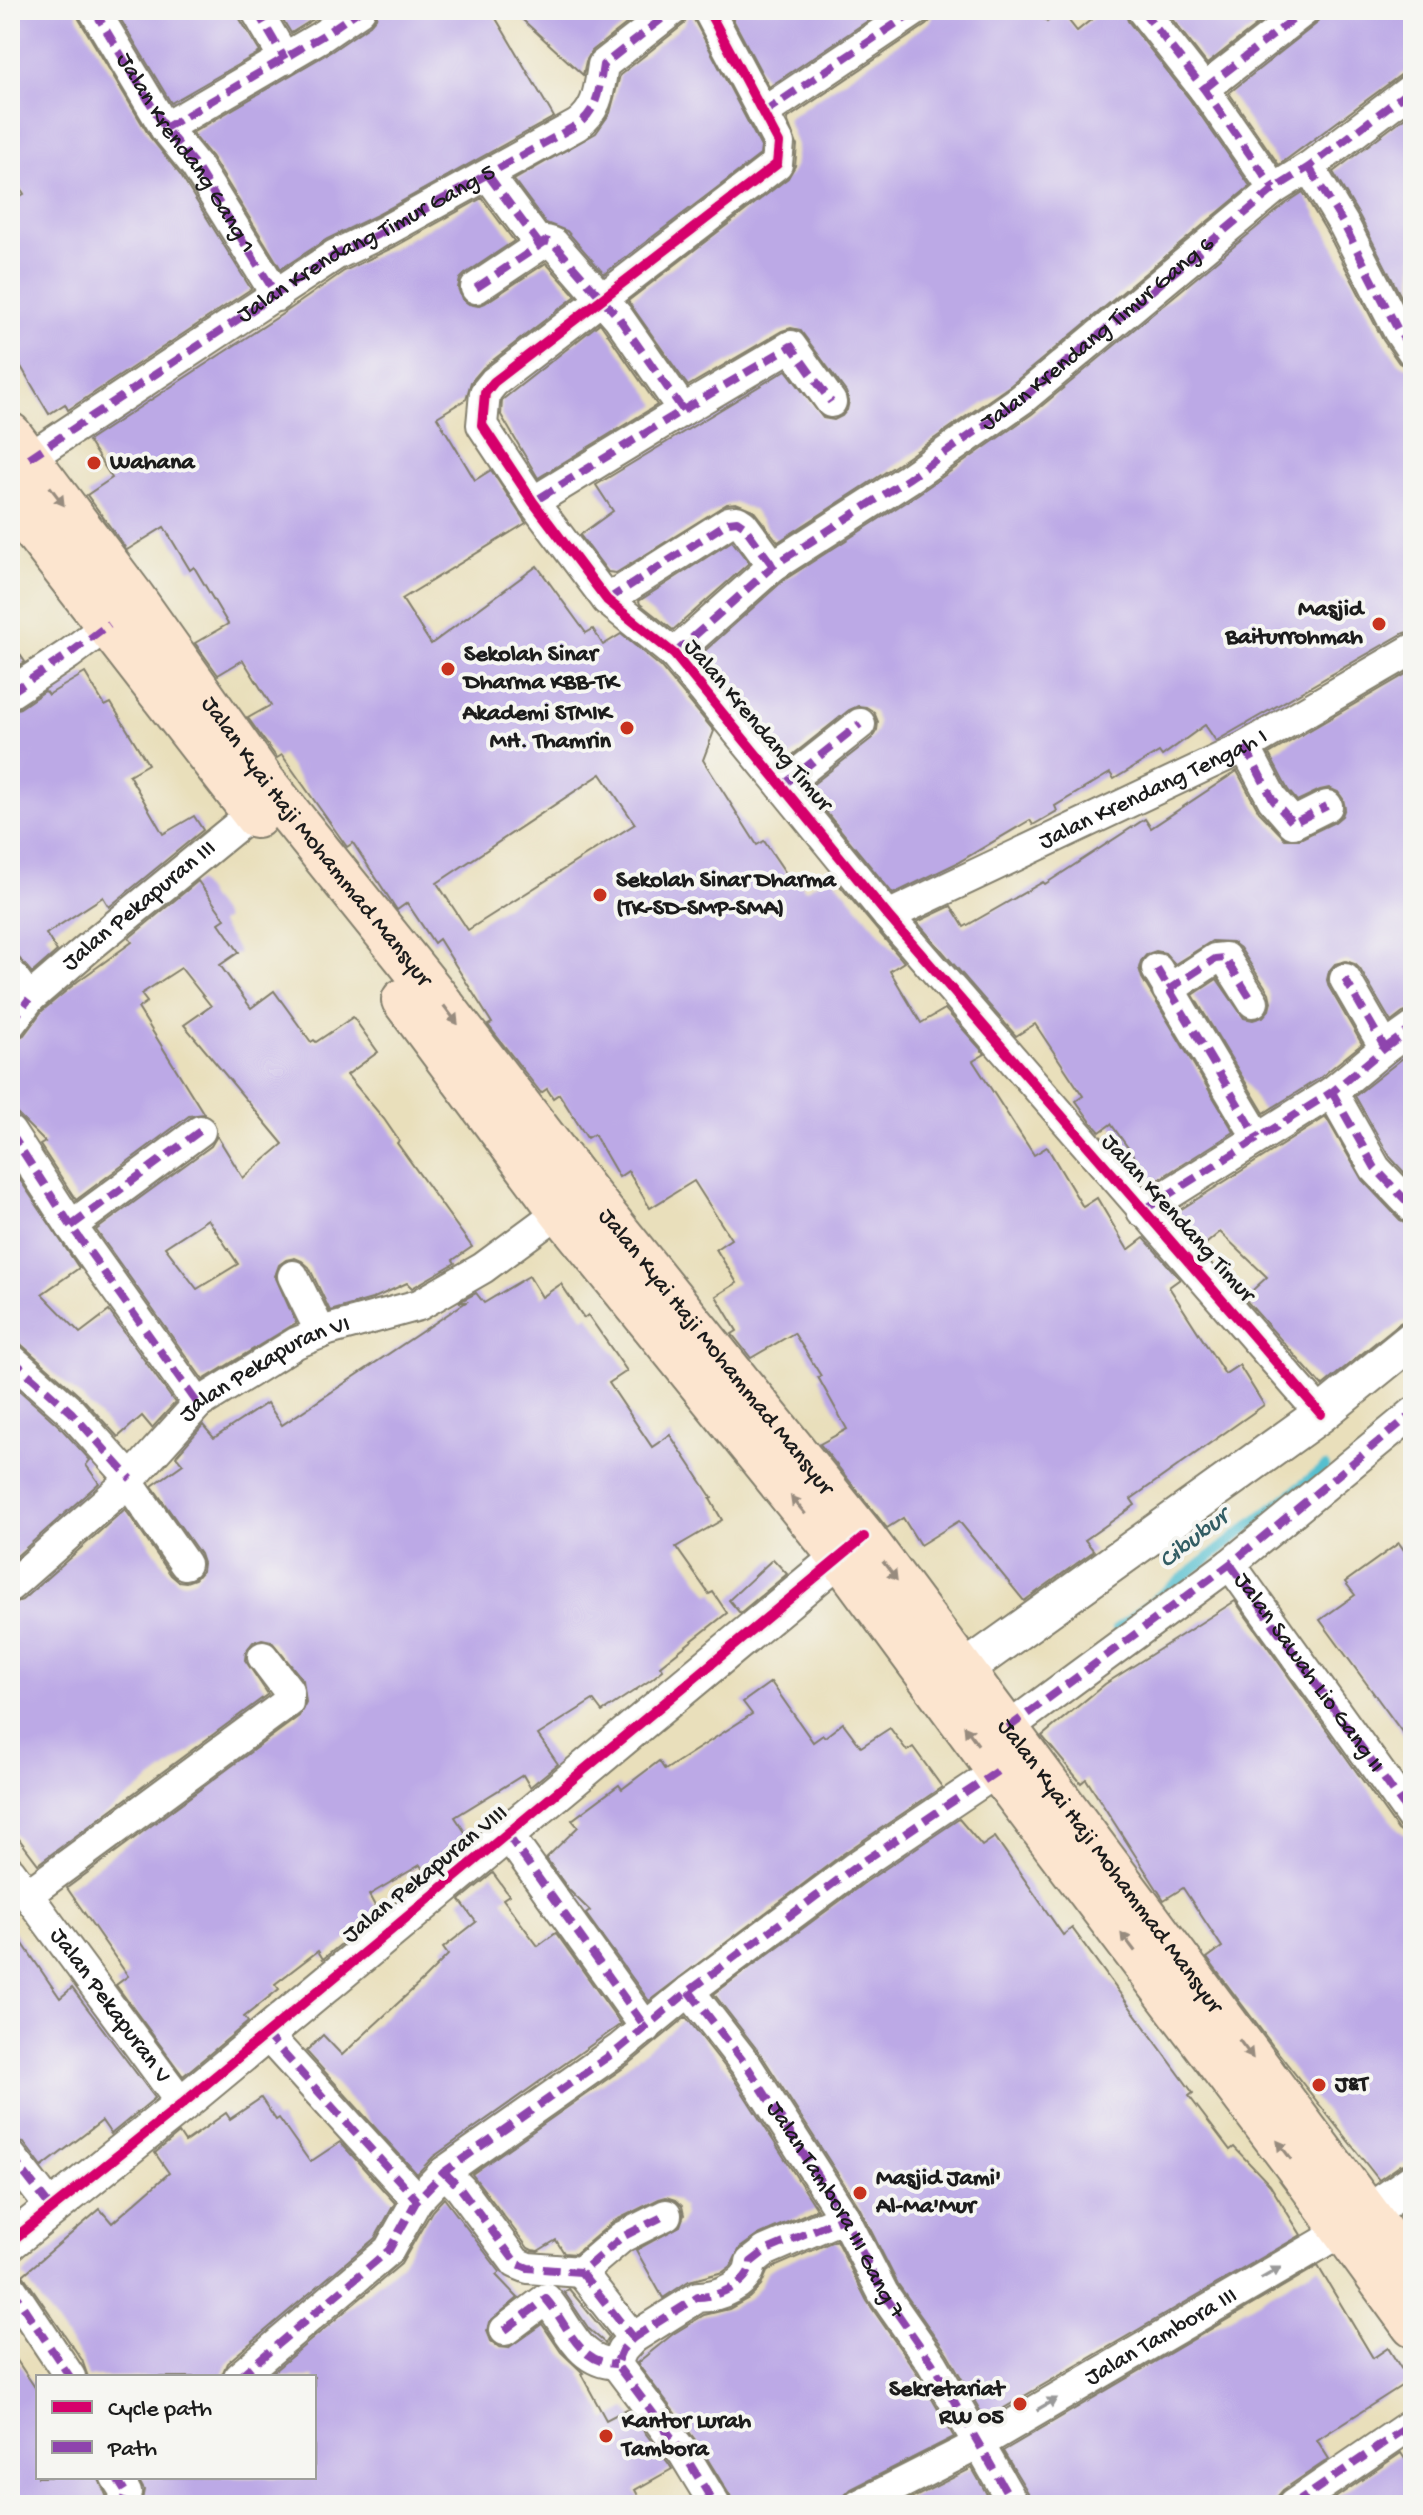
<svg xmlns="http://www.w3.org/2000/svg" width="1423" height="2515" viewBox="0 0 1423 2515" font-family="'Gochi Hand',sans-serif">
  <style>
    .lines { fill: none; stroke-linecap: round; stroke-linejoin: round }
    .stream { stroke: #54bfcf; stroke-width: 10 }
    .building { fill: #bca9e6; fill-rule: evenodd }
    .minor-casing { stroke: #827e6c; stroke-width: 34 }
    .tertiary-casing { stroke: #827e6c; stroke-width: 40 }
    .secondary-casing { stroke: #827e6c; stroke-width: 46 }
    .minor { stroke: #fff; stroke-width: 30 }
    .tertiary { stroke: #fff; stroke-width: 36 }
    .secondary { stroke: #fce5cf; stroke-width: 42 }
    .quiet { stroke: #8e44ad; stroke-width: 8; stroke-dasharray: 16 8; stroke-linecap: butt }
    .cycleway-casing { stroke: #f6f6f2; stroke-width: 15 }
    .cycleway { stroke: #d6006c; stroke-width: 10 }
    .oneway { fill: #978b7e }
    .oneway2 { fill: #999 }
    .poi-dot { fill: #c8321e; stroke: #f6f6f2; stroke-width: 3 }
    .labels { text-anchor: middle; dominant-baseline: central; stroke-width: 8; stroke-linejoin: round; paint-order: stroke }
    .street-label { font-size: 24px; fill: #1c1c1c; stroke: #f6f6f2 }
    .poi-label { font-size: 24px; font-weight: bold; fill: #1c1c1c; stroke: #f6f6f2; text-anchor: start }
    .water-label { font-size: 26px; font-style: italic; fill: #325d64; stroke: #f6f6f2 }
  </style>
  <rect width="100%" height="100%" fill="#f6f6f2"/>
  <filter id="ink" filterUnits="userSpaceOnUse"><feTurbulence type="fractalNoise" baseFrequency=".0125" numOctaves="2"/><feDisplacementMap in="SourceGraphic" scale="16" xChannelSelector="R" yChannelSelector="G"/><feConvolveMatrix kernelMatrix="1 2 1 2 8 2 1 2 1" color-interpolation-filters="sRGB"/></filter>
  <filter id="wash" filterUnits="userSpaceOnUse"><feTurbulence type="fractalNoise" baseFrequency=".006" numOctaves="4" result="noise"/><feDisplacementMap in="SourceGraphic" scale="32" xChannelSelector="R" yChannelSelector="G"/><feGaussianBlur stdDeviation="1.8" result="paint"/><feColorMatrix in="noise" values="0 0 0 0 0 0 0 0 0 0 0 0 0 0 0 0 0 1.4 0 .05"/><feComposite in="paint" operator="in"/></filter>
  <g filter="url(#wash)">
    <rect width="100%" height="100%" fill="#e9dfbb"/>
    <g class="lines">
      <path class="stream" d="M1117 1629 1325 1467"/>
    </g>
    <g id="blocks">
      <g class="building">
        <path d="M10 10H76L79 19 150 137 181 176 251 289 68 410 65 404 49 414 10 348V202L24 194 10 171Z"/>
        <path d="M115 10H238L240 19 260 52 171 103Z"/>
        <path d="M277 10H328L291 33Z"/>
        <path d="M378 10H491L554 117 377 215 327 239 281 269 211 156 192 133 332 51 370 25 376 18Z"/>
        <path d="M512 10H644L592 51 586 61 583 75Z"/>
        <path d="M728 10H884L769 87Z"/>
        <path d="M934 10H1039L1047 22 1061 11 1077 31 1103 10H1124L1128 21 1190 100 1250 186 1011 385 898 464 778 542 753 510 736 503 727 504 616 573 608 572 580 535 613 511 596 485 786 370 823 418 834 420 842 416 847 410 849 401 846 392 800 330 791 328 782 331 688 386 628 301 788 178 795 166 797 145 787 119 926 25 932 19Z"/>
        <path d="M1165 10H1276L1207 64Z"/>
        <path d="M1323 10H1413V70L1402 74 1279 165 1229 93 1316 24Z"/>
        <path d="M690 12 761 147 760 155 604 274 567 231 546 223 514 180 596 133 610 113 620 75 684 24Z"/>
        <path d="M1413 111V320L1360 217 1333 172Z"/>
        <path d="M1303 192 1328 234 1383 340 1399 363 1413 370V631L1404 633 1216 741 1205 725 1162 756 1159 752 1114 779 1110 773 1055 806 1057 811 1033 825 1030 820 957 863 893 894 807 789 872 738 877 730 878 722 874 712 866 707 858 706 849 710 785 761 699 656 784 580 918 494 1032 414 1285 204Z"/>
        <path d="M482 198 514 241 465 274 460 279 458 288 462 299 469 304 478 306 485 303 546 263 576 296 483 368 471 382 466 399 437 417 475 480 491 470 526 523 402 599 431 644 537 566 586 633 593 629 603 645 621 634 661 667 714 731 703 760 757 845 764 841 792 882 797 878 805 890 831 875 904 962 890 971 921 1023 945 1009 985 1054 973 1061 1034 1155 1047 1147 1083 1207 1097 1198 1128 1250 1144 1238 1180 1279 1169 1287 1225 1374 1239 1365 1264 1405 1131 1499 1135 1505 1085 1540 1094 1551 1024 1601 959 1521 920 1545 903 1518 887 1528 820 1444 847 1429 818 1377 821 1376 794 1333 751 1358 732 1334 737 1331 716 1296 737 1283 716 1249 731 1239 694 1181 650 1208 628 1171 619 1177 594 1134 587 1138 559 1094 553 1098 547 1089 541 1093 488 1025 492 1023 439 939 434 943 407 903 397 910 353 843 347 847 282 755 277 758 248 718 271 705 243 660 218 675 195 643 228 624 194 567 190 570 164 527 127 550 87 495 112 478 88 441 287 311 344 271 394 247ZM601 774 635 824 468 930 437 883Z"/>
        <path d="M600 323 657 405 538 478 501 415 502 400Z"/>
        <path d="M732 541 749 563 673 630 640 604 639 601Z"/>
        <path d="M10 640 25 662 10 671Z"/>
        <path d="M1413 670V1010L1403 1013 1391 1022 1360 969 1355 964 1346 961 1335 964 1329 971 1327 980 1329 987 1362 1044 1321 1077 1264 1113 1193 995 1217 979 1244 1018 1253 1020 1263 1017 1269 1010 1271 1002 1269 993 1240 948 1232 942 1212 941 1175 964 1165 953 1156 951 1147 954 1141 961 1139 968 1142 978 1234 1132 1153 1183 1111 1124 1100 1132 1091 1122 1076 1101 1083 1096 1035 1024 1016 1036 917 922 951 906 964 927 1043 882 1045 884 1145 819 1151 828 1237 771 1259 812 1285 839H1300L1335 822 1342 816 1345 808 1343 799 1338 792 1329 788 1320 790 1297 801 1288 790 1269 754Z"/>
        <path d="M85 673 105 706 111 703 148 764 129 775 163 834 194 816 203 830 109 907 103 897 46 934 57 951 32 973 18 957 10 955V711L20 708 45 691 48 695Z"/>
        <path d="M198 881 225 919 219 923 239 952 220 965 251 1008 274 991 311 1042 314 1040 316 1042 353 1017 378 1052 347 1075 384 1119 399 1141 397 1143 472 1247 453 1260 455 1263 412 1288 407 1283 372 1299 330 1311 309 1267 302 1261 295 1258 286 1260 279 1265 275 1276 296 1323 203 1380 96 1230 211 1146 217 1136 243 1178 283 1144 184 1025 211 1006 181 968 141 994 147 1002 138 1008 204 1114 189 1116 76 1200 40 1145 45 1142 10 1107V1042L24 1035 42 1011 78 981 132 942 129 938ZM208 1219 238 1264 197 1289 165 1247Z"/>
        <path d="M1413 1050V1182L1390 1157 1355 1096Z"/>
        <path d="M1326 1117 1362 1180 1400 1220 1413 1226V1318L1400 1323 1322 1386 1244 1298 1267 1277 1220 1232 1201 1248 1172 1215Z"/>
        <path d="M16 1174 79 1268 42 1294 80 1333 109 1311 175 1403 152 1428 142 1416 118 1437 83 1399 22 1345 10 1340V1177Z"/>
        <path d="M529 1276 542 1297 561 1284 584 1318 588 1315 627 1371 609 1383 652 1447 670 1435 712 1498 710 1499 722 1520 676 1547 709 1594 713 1592 727 1613 660 1666 663 1670 652 1679 602 1712 593 1700 538 1735 558 1764 530 1787 523 1775 455 1817 469 1838 426 1874 420 1865 369 1895 379 1913 323 1959 318 1951 275 1984 279 1989 244 2017 248 2022 183 2076 116 1985 128 1976 67 1888 299 1716 306 1702 303 1680 271 1641 262 1639 253 1642 246 1651 245 1660 268 1694 38 1864 10 1827V1604L22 1600 125 1509 171 1575 178 1581 186 1582 195 1579 202 1571 203 1563 200 1554 152 1486 183 1464 176 1456 203 1425 214 1438 267 1403 282 1425 466 1302H459L476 1293 484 1303Z"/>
        <path d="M10 1382 58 1425 90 1460 86 1465 99 1483 10 1562Z"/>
        <path d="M1399 1543 1413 1563V1747L1320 1620 1355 1595 1345 1582Z"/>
        <path d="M773 1559 787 1574 740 1613 729 1600Z"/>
        <path d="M1235 1601 1398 1830 1405 1835 1413 1837V2161L1401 2165 1379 2180 1273 2046 1207 1958 1222 1947 1183 1888 1164 1900 1086 1779 1081 1783 1042 1736 1105 1684Z"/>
        <path d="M771 1682 813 1742 823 1735 825 1737 843 1723 861 1747 890 1728 907 1751 913 1747 942 1787 843 1854 649 2001 586 1914 590 1911 569 1890 546 1858 578 1827 572 1820 619 1785 622 1789 659 1761 665 1770 752 1714 743 1702Z"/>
        <path d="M959 1819 982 1846 995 1837 1063 1935 1072 1928 1193 2093 1189 2096 1230 2150 1234 2147 1270 2185 1301 2235 985 2419 947 2353 898 2284 859 2207 762 2056 714 1994 864 1883Z"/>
        <path d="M493 1873 509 1895 503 1899 538 1946 556 1933 621 2024 433 2157 417 2174 306 2051 323 2035 342 2055 424 1979 448 1955 443 1948 476 1922 460 1900Z"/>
        <path d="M10 1925 60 1998 72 1988 155 2098 111 2134 102 2121 42 2167 24 2143 10 2137Z"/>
        <path d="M686 2017 732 2076 817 2209 758 2235 740 2248 731 2266 723 2272 689 2281 663 2298 636 2250 680 2226 684 2215 682 2206 675 2200 666 2197 659 2199 614 2221 575 2254 564 2253 556 2240 538 2251 532 2250 528 2248 472 2174 629 2064Z"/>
        <path d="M261 2098 276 2120 279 2118 310 2162 340 2142 395 2203 375 2238 227 2363 221 2377H88L82 2360 23 2275 100 2209 112 2223 169 2173 155 2153 179 2133 185 2142 226 2113 230 2119Z"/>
        <path d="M444 2198 500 2272 496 2275 518 2298 489 2322 487 2331 491 2341 499 2347 508 2348 542 2324 561 2352 583 2373 581 2374 606 2420 627 2409 669 2464 672 2469 635 2490 643 2505H141L144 2490 137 2477 314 2478V2377H267L401 2264 432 2211Z"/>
        <path d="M836 2240 867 2301 917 2373 954 2437 851 2489 844 2496 841 2505H733L730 2496 699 2445 637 2363 673 2334 704 2315 729 2309 749 2298 761 2286 767 2272 774 2267Z"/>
        <path d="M1318 2266 1373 2358 1388 2348 1409 2381 1317 2440 1329 2459 1283 2490 1277 2497 1275 2505H1032L1030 2496 1003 2451Z"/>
        <path d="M569 2289 609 2337 605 2343 589 2329 564 2292Z"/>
        <path d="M10 2350 38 2392V2477H98L106 2495 104 2505H10Z"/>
        <path d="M1401 2453 1413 2471V2505H1325Z"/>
        <path d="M972 2468 993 2505H899Z"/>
      </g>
    </g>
  </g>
  <g filter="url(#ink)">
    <use href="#blocks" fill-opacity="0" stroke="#827e6c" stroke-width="2"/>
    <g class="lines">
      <defs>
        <g id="minor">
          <path d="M94 10 165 128 196 166 277 296"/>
          <path d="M256 10 285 59"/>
          <path d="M708 10 779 143 777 164 494 382 485 393 482 425 533 502 607 600 674 654 888 916 1321 1414"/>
          <path d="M1142 10 1204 89 1274 189"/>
          <path d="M1204 89 1305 10"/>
          <path d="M763 113 916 10"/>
          <path d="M165 128 322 36 360 10"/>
          <path d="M1309 167 1344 225 1398 330 1413 352"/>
          <path d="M488 175 540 245"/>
          <path d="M476 288 540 245 546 241 553 243 618 317 683 410 533 502"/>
          <path d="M683 410 791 346 831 402"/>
          <path d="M29 458 335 255 385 231 577 125C598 110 599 90 603 65L673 10"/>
          <path d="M607 600 729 522 737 521 743 525 773 566"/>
          <path d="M674 654 773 566 908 479 1022 399 1274 189 1309 167 1413 88"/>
          <path d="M10 693 69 654 109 624"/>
          <path d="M1245 747 1273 800 1293 823 1327 806"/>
          <path d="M782 786 860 724"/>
          <path id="s1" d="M888 916 1245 747 1413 649"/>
          <path d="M1157 969 1258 1138"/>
          <path d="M10 973 29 999"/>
          <path d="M1168 990 1215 959 1225 958 1253 1002"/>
          <path id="s2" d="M10 1024 29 999 94 943 253 813"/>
          <path d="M1385 1048 1413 1028"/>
          <path d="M1332 1092 1375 1168 1413 1208"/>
          <path d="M10 1132 71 1226 198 1404"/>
          <path d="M1142 1211 1332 1092 1385 1048 1345 979"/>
          <path d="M71 1226 200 1131"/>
          <path d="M293 1276 321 1333"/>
          <path d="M10 1358 71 1412 131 1479"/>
          <path d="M128 1482 185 1564"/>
          <path d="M1230 1564 1413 1819"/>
          <path id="s3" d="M10 1586 128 1482 198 1404 296 1343 328 1330 419 1305 483 1268 560 1211"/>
          <path d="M1008 1728 1230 1564 1413 1413"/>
          <path d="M507 1834 646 2028"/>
          <path id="s4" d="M10 1871 182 2104"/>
          <path d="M28 1894 288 1702V1690L263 1657"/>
          <path id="s5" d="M689 1991 747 2066 844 2217 883 2293 932 2363 1014 2505"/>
          <path d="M265 2033 417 2200"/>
          <path d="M10 2155 52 2209"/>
          <path d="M444 2172 461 2189 516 2263 528 2268 581 2272 622 2237 666 2215"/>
          <path d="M581 2272 633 2338 622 2350 616 2364 684 2454 715 2505"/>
          <path d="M10 2287 70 2377"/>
          <path d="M505 2330 546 2299C569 2325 576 2362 616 2364"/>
          <path d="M633 2338 698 2297C718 2297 750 2284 751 2262L765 2251 844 2217"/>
          <path d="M239 2377 389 2250 417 2200 444 2172 619 2049 689 1991 854 1868 998 1771"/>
          <path d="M116 2477 126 2493 122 2505"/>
          <path id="s6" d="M859 2505 979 2444 1343 2231"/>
          <path d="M1293 2505 1413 2423"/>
        </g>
        <g id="tertiary">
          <path d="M964 1670 1321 1414 1413 1339"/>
          <path d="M1344 2230 1413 2182"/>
          <path d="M10 2242 182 2104 840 1557"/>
        </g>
        <g id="secondary">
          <path id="s7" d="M10 434 133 597 265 783 432 991 588 1194 864 1537 1413 2274"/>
          <path d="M10 500 256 817"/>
          <path d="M403 1000 560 1211 840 1557 998 1771 1309 2183 1413 2326"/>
        </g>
      </defs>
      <use href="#minor" class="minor-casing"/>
      <use href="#tertiary" class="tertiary-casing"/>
      <use href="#secondary" class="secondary-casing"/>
      <use href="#minor" class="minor"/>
      <use href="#tertiary" class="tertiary"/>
      <use href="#secondary" class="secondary"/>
      <g class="quiet">
        <path id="s8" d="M94 10 165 128 196 166 277 296"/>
        <path d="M256 10 285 59"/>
        <path d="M1142 10 1204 89 1274 189"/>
        <path d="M1204 89 1305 10"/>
        <path d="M763 113 916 10"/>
        <path d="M165 128 322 36 360 10"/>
        <path d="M1309 167 1344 225 1398 330 1413 352"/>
        <path d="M488 175 540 245"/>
        <path d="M476 288 540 245 546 241 553 243 618 317 683 410 533 502"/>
        <path d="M683 410 791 346 831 402"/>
        <path id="s9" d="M29 458 335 255 385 231 577 125C598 110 599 90 603 65L673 10"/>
        <path d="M607 600 729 522 737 521 743 525 773 566"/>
        <path id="s10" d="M674 654 773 566 908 479 1022 399 1274 189 1309 167 1413 88"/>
        <path d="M10 693 69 654 109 624"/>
        <path d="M1245 747 1273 800 1293 823 1327 806"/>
        <path d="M782 786 860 724"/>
        <path d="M1157 969 1258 1138"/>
        <path d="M1168 990 1215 959 1225 958 1253 1002"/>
        <path d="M10 1024 29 999"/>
        <path d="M1385 1048 1413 1028"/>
        <path d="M1332 1092 1375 1168 1413 1208"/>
        <path d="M10 1132 71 1226 198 1404"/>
        <path d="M1142 1211 1332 1092 1385 1048 1345 979"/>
        <path d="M71 1226 200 1131"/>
        <path d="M10 1358 71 1412 131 1479"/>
        <path id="s11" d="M1230 1564 1413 1819"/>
        <path d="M1008 1728 1230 1564 1413 1413"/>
        <path d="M507 1834 646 2028"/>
        <path d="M689 1991 747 2066 844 2217 883 2293 932 2363 1014 2505"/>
        <path d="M265 2033 417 2200"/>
        <path d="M10 2155 52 2209"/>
        <path d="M444 2172 461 2189 516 2263 528 2268 581 2272 622 2237 666 2215"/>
        <path d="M581 2272 633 2338 622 2350 616 2364 684 2454 715 2505"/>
        <path d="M10 2287 70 2377"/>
        <path d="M505 2330 546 2299C569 2325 576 2362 616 2364"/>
        <path d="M633 2338 698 2297C718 2297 750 2284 751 2262L765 2251 844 2217"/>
        <path d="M239 2377 389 2250 417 2200 444 2172 619 2049 689 1991 854 1868 998 1771"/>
        <path d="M116 2477 126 2493 122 2505"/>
        <path d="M1293 2505 1413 2423"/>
      </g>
      <defs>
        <g id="cycleway">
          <path d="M708 10 779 143 777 164 494 382 485 393 482 425 533 502 607 600 674 654 888 916 1321 1414"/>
          <path d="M10 2242 182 2104 864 1537"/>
        </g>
      </defs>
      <use href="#cycleway" class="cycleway-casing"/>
      <use href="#cycleway" class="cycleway"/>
    </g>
    <defs><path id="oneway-solid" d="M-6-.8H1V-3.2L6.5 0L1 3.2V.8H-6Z" transform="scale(2)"/></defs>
    <g class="oneway">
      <use href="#oneway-solid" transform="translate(57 496) rotate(53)"/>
      <use href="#oneway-solid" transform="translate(451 1015) rotate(53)"/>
      <use href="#oneway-solid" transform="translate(798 1505) rotate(-129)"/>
      <use href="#oneway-solid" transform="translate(890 1571) rotate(53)"/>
      <use href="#oneway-solid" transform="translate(971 1735) rotate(-126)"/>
      <use href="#oneway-solid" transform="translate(1128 1942) rotate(-127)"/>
      <use href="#oneway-solid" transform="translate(1246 2049) rotate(53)"/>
      <use href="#oneway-solid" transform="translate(1284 2150) rotate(-127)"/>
    </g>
    <g class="oneway2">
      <use href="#oneway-solid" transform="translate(1271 2273) rotate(-30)"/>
      <use href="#oneway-solid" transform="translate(1047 2404) rotate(-30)"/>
    </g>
  </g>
  <g class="poi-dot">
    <circle cx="94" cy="463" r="8"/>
    <circle cx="1379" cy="624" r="8"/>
    <circle cx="448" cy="669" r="8"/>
    <circle cx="627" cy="728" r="8"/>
    <circle cx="600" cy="895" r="8"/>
    <circle cx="1319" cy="2085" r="8"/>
    <circle cx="860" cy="2193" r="8"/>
    <circle cx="1020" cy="2404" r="8"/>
    <circle cx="606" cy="2436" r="8"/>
  </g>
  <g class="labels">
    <g class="street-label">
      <text stroke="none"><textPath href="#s8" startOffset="170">Jalan Krendang Gang 1</textPath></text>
      <text stroke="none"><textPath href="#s9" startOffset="400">Jalan Krendang Timur Gang 5</textPath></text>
      <text stroke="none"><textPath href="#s10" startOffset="532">Jalan Krendang Timur Gang 6</textPath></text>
      <text transform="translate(757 726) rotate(50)">Jalan Krendang Timur</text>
      <text stroke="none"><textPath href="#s1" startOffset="294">Jalan Krendang Tengah I</textPath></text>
      <text stroke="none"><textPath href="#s7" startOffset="510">Jalan Kyai Haji Mohammad Mansyur</textPath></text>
      <text stroke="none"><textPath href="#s2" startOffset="176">Jalan Pekapuran III</textPath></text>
      <text transform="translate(1177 1219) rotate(48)">Jalan Krendang Timur</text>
      <text stroke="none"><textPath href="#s7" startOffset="1158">Jalan Kyai Haji Mohammad Mansyur</textPath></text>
      <text stroke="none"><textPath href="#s3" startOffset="338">Jalan Pekapuran VI</textPath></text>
      <text stroke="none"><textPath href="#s11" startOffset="134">Jalan Sawah Lio Gang II</textPath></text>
      <text stroke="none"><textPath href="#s7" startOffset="1806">Jalan Kyai Haji Mohammad Mansyur</textPath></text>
      <text transform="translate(426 1875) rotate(-39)">Jalan Pekapuran VIII</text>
      <text stroke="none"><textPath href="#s4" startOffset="168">Jalan Pekapuran V</textPath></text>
      <text stroke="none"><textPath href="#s5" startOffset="264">Jalan Tambora III Gang 7</textPath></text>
      <text stroke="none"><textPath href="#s6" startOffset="346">Jalan Tambora III</textPath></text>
    </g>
    <g class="poi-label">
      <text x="110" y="463">Wahana</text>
      <text x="1363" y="610" text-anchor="end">Masjid<tspan x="1363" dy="28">Baiturrohmah</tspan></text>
      <text x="464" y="655">Sekolah Sinar<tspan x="464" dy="28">Dharma KBB-TK</tspan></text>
      <text x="611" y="714" text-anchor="end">Akademi STMIK<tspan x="611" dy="28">MH. Thamrin</tspan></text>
      <text x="616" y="881">Sekolah Sinar Dharma<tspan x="616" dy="28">(TK-SD-SMP-SMA)</tspan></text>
      <text x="1335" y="2085">J&amp;T</text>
      <text x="876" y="2179">Masjid Jami'<tspan x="876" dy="28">Al-Ma'Mur</tspan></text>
      <text x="1004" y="2390" text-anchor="end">Sekretariat<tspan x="1004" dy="28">RW 05</tspan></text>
      <text x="622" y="2422">Kantor Lurah<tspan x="622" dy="28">Tambora</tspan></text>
    </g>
    <g class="water-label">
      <text transform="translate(1195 1540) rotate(-38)">Cibubur</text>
    </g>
  </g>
  <rect width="1423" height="2515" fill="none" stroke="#f6f6f2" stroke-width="40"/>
  <rect x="36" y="2375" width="280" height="104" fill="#f6f6f2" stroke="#9f9f9c" stroke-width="2"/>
  <rect x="52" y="2401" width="40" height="12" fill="#d6006c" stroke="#9f9f9c" stroke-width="2"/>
  <text x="108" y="2415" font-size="24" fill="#1c1c1c">Cycle path</text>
  <rect x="52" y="2441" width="40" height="12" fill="#8e44ad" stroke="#9f9f9c" stroke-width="2"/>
  <text x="108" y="2455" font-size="24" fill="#1c1c1c">Path</text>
</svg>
